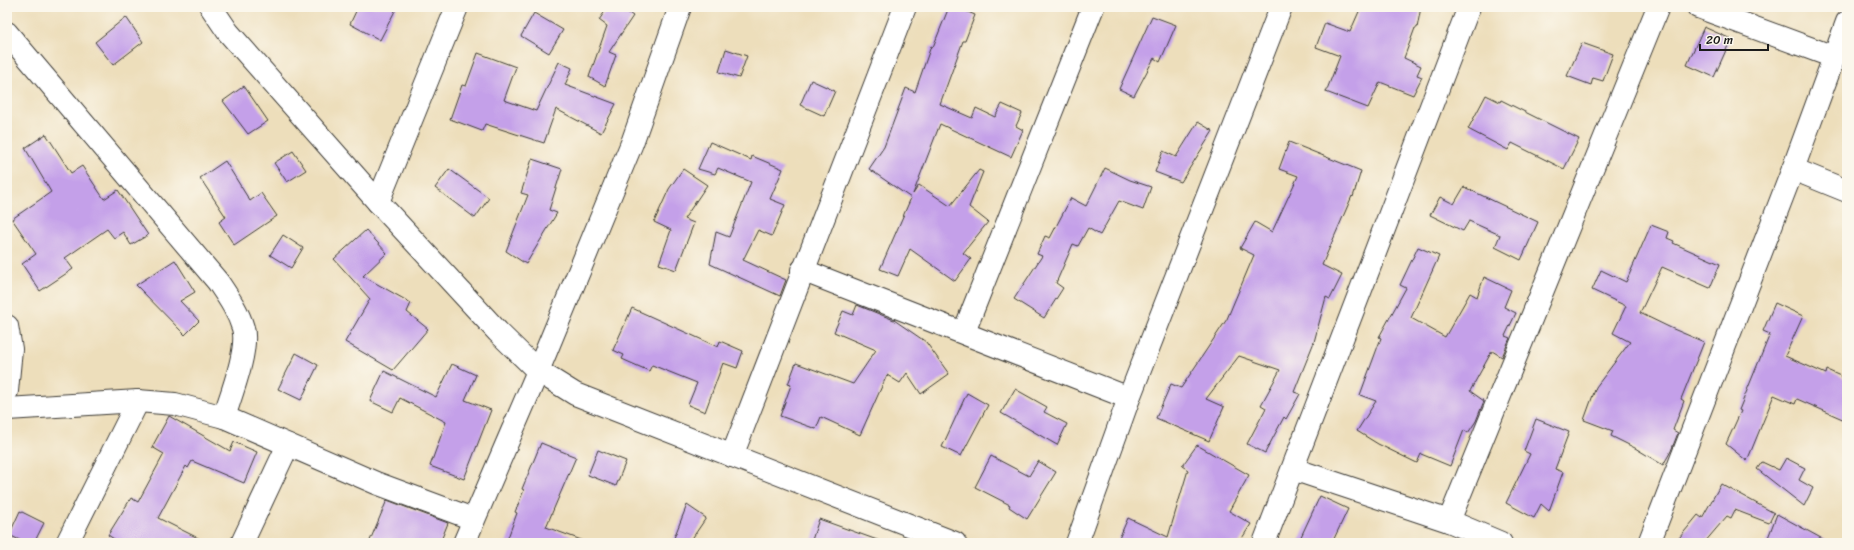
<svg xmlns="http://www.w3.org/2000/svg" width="1854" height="550" viewBox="0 0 1854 550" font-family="Sriracha,sans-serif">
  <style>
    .building { fill: #c4a0e9 }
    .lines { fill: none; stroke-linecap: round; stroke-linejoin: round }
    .minor-casing { stroke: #3b3934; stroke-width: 24 }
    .minor { stroke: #fff; stroke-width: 22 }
  </style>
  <rect width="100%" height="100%" fill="#fbf7ec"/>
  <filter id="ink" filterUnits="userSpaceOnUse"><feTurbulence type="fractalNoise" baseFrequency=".025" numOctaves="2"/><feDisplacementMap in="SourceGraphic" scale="8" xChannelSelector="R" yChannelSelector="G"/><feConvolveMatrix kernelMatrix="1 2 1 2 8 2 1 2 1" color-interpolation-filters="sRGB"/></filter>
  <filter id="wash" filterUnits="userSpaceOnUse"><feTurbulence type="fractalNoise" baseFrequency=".012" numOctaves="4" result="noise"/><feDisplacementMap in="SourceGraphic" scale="16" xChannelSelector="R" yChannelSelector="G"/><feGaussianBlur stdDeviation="0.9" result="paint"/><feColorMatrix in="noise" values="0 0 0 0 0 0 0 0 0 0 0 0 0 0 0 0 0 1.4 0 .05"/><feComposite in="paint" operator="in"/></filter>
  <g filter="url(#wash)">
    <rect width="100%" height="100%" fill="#eddebb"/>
    <g id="blocks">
      <g class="building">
        <path d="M358 7H397L380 40 350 24Z"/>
        <path d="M608 7H620L633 16 609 52 616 55 605 86 589 77 607 26 599 20Z"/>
        <path d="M949 7H956L975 15 965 41H963L940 104 972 118 976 108 995 117 1002 104 1022 113 1016 126 1023 130 1011 157 940 124 913 194 919 185 950 206 979 170 983 172 969 207 988 222 963 253 971 259 955 281 910 249 898 276 880 269 911 198 869 169 884 147 906 88 915 92 931 46 933 47Z"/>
        <path d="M1361 7H1421L1417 28H1415L1404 58 1421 66 1417 75 1422 77 1413 95 1380 82 1368 108 1326 92 1340 56 1316 47 1325 23 1350 32Z"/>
        <path d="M534 13 563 30 549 53 521 36Z"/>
        <path d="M1152 16 1176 25 1160 62 1154 58 1134 96 1119 89Z"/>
        <path d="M126 17 143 42 113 65 95 42Z"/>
        <path d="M1704 27 1731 39 1714 77 1687 65Z"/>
        <path d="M1582 43 1613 54 1603 81 1593 78 1591 85 1567 76Z"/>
        <path d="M726 49 747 56 739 78 719 72Z"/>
        <path d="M478 53 516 67 504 100 536 111 559 62 572 68 565 85 616 104 601 133 556 109 544 143 485 124 482 131 450 119 462 85 466 86Z"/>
        <path d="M811 80 835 91 824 116 800 105Z"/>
        <path d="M244 86 268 121 248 134 223 101Z"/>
        <path d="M1486 95 1500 102 1501 100 1579 139 1564 169 1512 143 1508 150 1468 129Z"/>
        <path d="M1198 122 1213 131 1181 182 1155 172 1163 151 1176 157Z"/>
        <path d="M46 134 71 173 82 166 104 199 118 190 148 235 131 245 123 232 114 238 107 229 65 258 73 269 40 291 22 264 36 254 12 219 51 192 25 148Z"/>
        <path d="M710 142 751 160 752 156 783 169 770 199 785 205 772 236 758 230 743 260 786 280 780 296 710 264 716 232 729 237 751 182 718 168 715 174 698 169Z"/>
        <path d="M1289 142 1361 171 1353 197 1352 196 1322 265 1342 275 1330 299 1326 297 1314 342 1294 392 1300 394 1286 419 1284 417 1265 453 1247 444 1266 408 1261 405 1280 370 1239 356 1206 399 1224 407 1209 441 1156 418 1171 384 1181 388 1227 319 1254 255 1240 248 1255 222 1272 232 1298 176 1279 169Z"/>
        <path d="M293 151 306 170 287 182 274 163Z"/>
        <path d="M532 159 562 169 549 210 557 213 526 264 506 251 528 195 521 193Z"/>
        <path d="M225 161 250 201 261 193 277 216 234 245 219 222 226 217 200 178Z"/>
        <path d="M1105 168 1130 180 1151 187 1143 210 1119 201 1100 235 1088 228 1078 246 1073 244 1056 283 1063 288 1044 318 1014 299 1042 256 1037 254 1045 236 1050 238 1071 198 1086 206Z"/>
        <path d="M449 169 489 198 475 218 435 188Z"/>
        <path d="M683 169 707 185 684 219 694 223 676 270 659 264 671 230 654 222 669 189Z"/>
        <path d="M1464 187 1538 222 1521 260 1495 247 1500 235 1469 221 1463 231 1430 215 1440 197 1454 204Z"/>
        <path d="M1651 225 1669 232 1667 238 1674 241 1673 243 1720 264 1710 288 1662 267 1640 313 1671 328 1704 342 1681 399 1684 401 1673 430 1678 433 1671 451 1663 465 1635 448 1611 436 1613 431 1584 420 1596 387 1630 342 1613 333 1626 306 1592 290 1601 270 1626 282Z"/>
        <path d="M366 230 387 253 363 276 411 303 407 312 428 329 393 370 345 342 370 299 334 259Z"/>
        <path d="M283 235 303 248 291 268 270 255Z"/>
        <path d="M1418 247 1439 256 1411 318 1445 337 1470 293 1477 297 1484 277 1511 290 1504 307 1516 313 1505 336 1510 338 1502 357 1492 351 1470 391 1484 401 1476 421 1468 433 1464 430 1450 466 1421 454 1417 463 1378 444 1357 431 1376 401 1360 395 1381 338 1379 337 1406 288 1400 285Z"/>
        <path d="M175 260 195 292 180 301 199 321 185 335 136 285Z"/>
        <path d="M1775 303 1803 316 1785 356 1826 374 1827 370 1847 379V421L1797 399 1795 404 1774 395 1747 461 1726 444 1741 411 1739 410 1770 334 1763 331Z"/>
        <path d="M857 305 894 320 926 342 949 374 921 394 907 373 900 383 887 375 860 435 821 417 816 429 780 416 791 385 788 384 796 363 853 384 876 350 834 332 843 311 853 315Z"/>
        <path d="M632 308 718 347 720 341 743 351 737 368 723 363 705 412 688 405 697 383 652 365 649 371 622 359 624 355 613 350Z"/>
        <path d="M296 353 318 365 301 400 278 389Z"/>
        <path d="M452 364 476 375 465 400 491 410 464 479 430 466 446 422 400 398 393 412 370 401 384 371 436 397Z"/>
        <path d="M1015 389 1047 407 1044 412 1067 424 1057 445 1001 413Z"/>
        <path d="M967 393 988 405 961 456 942 447Z"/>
        <path d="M169 416 230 451 234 442 257 452 244 483 192 461 188 468 186 466 158 518 208 543H120L108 535 131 498 138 502 164 454 152 447Z"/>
        <path d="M1536 419 1569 432 1555 469 1563 472 1549 511 1541 504 1534 518 1506 503 1530 454 1524 451Z"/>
        <path d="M541 443 576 457 546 527 584 541 583 543H506L517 513 515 512 524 490 522 489Z"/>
        <path d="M1197 445 1249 475 1229 511 1251 524 1239 543H1117L1128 518 1168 537 1188 470 1182 466Z"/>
        <path d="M598 450 626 461 616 486 588 475Z"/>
        <path d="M991 456 1029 476 1038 461 1056 472 1027 519 1009 507 1010 505 975 487Z"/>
        <path d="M1786 458 1805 468 1799 480 1813 488 1804 506 1757 469 1762 462 1779 470Z"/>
        <path d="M1721 484 1774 513 1769 523 1735 510 1731 518 1727 516 1704 543H1675L1698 515 1702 518Z"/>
        <path d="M1320 496 1348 509 1332 543H1298Z"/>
        <path d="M387 500 448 523 440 543H369Z"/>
        <path d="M687 505 706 518 689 543H672Z"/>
        <path d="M20 511 44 523 34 543H26L9 535Z"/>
        <path d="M1777 514 1830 543H1766Z"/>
        <path d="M819 519 880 541 879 543H811Z"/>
      </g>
    </g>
  </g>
  <g filter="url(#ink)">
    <use href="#blocks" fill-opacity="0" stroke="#3b3934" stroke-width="1"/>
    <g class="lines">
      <defs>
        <g id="minor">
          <path d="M211 7 228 32 378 202 498 332 538 371 575 394 955 543"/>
          <path d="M1698 7 1834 57"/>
          <path d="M7 33 218 282C228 297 238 311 243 328 249 349 231 395 224 417"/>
          <path d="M1793 169 1847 191"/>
          <path d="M378 202 457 7"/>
          <path d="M802 270 1129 398"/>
          <path d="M7 326 11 349 7 391"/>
          <path d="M964 332 1093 7"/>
          <path d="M7 409 138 401 175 404 224 417 376 483 473 519"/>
          <path d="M732 456 905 7"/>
          <path d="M1293 469 1449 521 1501 543"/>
          <path d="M1449 521 1658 7"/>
          <path d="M67 543 138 401"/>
          <path d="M242 543 288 445"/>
          <path d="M464 543 538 371 632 143 680 7"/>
          <path d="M1077 543 1129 398 1281 7"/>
          <path d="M1264 543 1469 7"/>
          <path d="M1649 543 1793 169 1847 22"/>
        </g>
      </defs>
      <use href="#minor" class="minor-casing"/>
      <use href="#minor" class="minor"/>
    </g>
  </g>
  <rect width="1854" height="550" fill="none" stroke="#fbf7ec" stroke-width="24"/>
  <path d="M1700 44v6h68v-6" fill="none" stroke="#1c1c1c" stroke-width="2"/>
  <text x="1706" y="44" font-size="12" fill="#1c1c1c" stroke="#fbf7ec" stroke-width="3" paint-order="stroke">20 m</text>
</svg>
